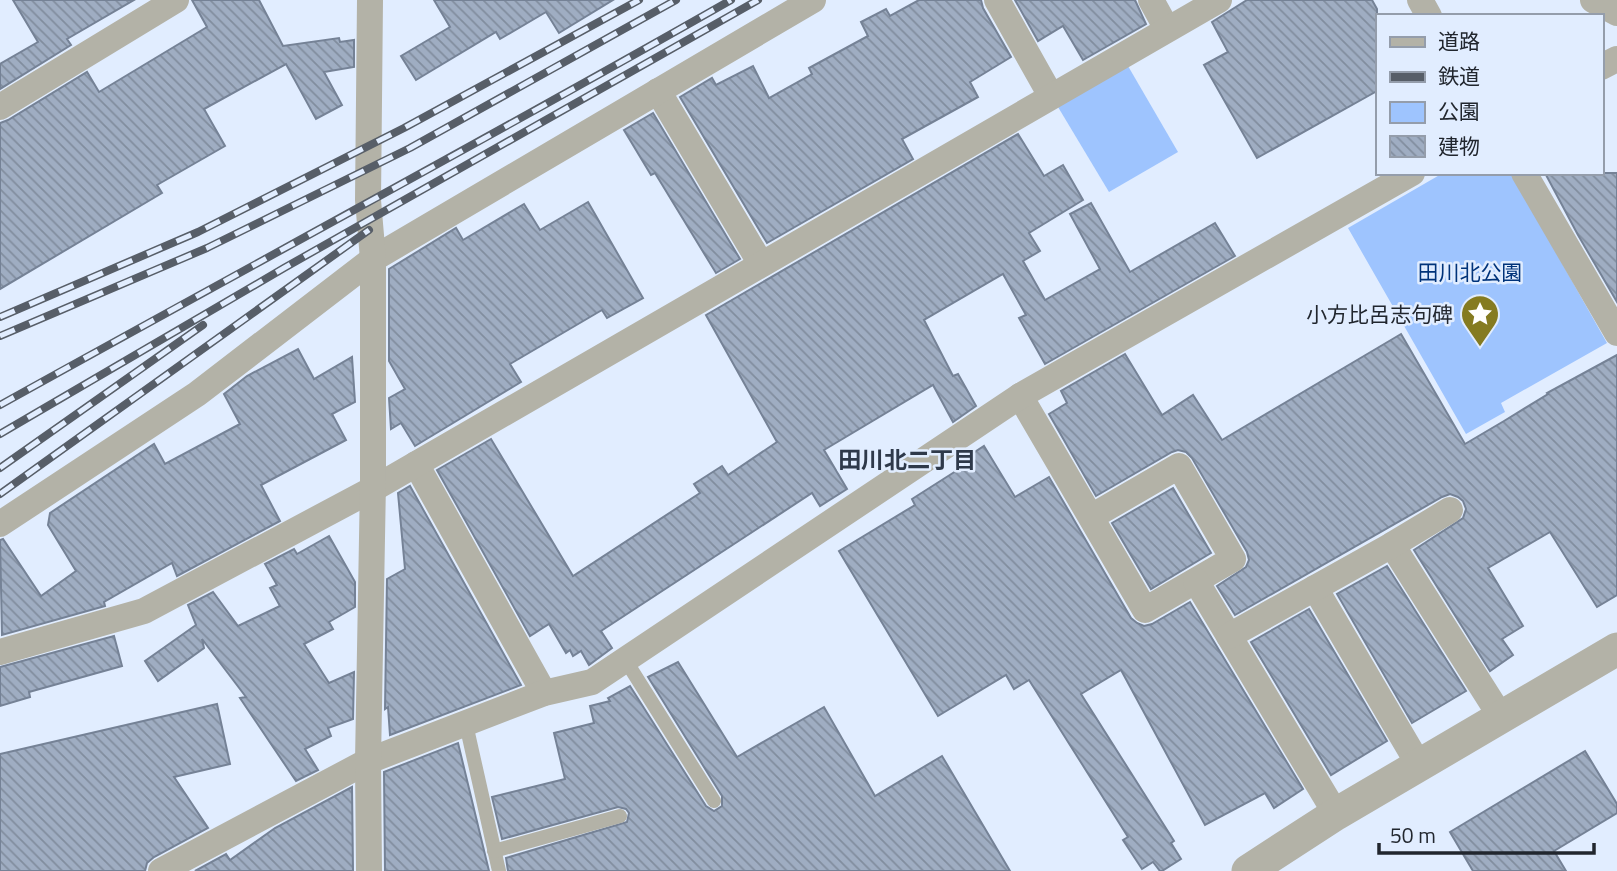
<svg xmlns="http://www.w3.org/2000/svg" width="1617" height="871" viewBox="0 0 1617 871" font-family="'Titillium Web','Noto Sans JP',sans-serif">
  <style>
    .green { fill: #9ec4fe }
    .building { fill: url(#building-back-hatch); stroke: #758296; stroke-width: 2 }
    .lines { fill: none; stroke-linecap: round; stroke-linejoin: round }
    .service { stroke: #b3b2a7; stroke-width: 14 }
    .minor { stroke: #b3b2a7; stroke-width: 26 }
    .tertiary { stroke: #b3b2a7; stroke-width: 33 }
    .rail-casing { stroke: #575e68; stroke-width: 8 }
    .rail { stroke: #e1edff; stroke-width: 5; stroke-dasharray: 16; stroke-linecap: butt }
    .labels { text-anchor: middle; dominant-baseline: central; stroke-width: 5; stroke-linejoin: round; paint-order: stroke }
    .park-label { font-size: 21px; fill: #00337a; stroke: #e1edff }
    .poi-label { font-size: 21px; fill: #21262e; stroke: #e1edff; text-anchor: end }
    .neighbourhood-label { font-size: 23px; font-weight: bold; fill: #2e394a; stroke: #e1edff }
  </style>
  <defs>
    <pattern id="building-back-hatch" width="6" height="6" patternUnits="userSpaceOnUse" patternTransform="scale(1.75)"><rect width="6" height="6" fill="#9fadc2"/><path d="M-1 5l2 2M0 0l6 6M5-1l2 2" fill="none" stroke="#818d9e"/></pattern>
  </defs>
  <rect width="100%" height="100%" fill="#e1edff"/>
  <g class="green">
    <path d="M1128 66 1178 152 1109 192 1058 107Z"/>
    <path d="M1443 173H1511L1607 343 1501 403 1505 412 1466 434 1348 228Z"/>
  </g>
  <g class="building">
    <path d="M13 0H134L67 39 71 45 0 89V64L38 42Z"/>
    <path d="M192 0H259L283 46 339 38 340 42 354 40V67L324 72 342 105 316 119 286 64 204 109 225 146 157 185 162 193 0 289V123L8 120 87 72 99 92 207 27Z"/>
    <path d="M434 0H613L559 33 546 12 500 39 496 32 416 80 401 56 450 27Z"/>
    <path d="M919 0H981L983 8 1011 57 970 82 978 97 902 139 913 159 767 243 680 97 712 78 716 85 753 66 769 98 812 74 809 68 868 36 861 22 886 9 890 16Z"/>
    <path d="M1015 0H1135L1146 24 1083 60 1063 26 1038 41Z"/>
    <path d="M1247 0H1372L1377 9V91L1257 158 1204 65 1228 52 1212 22Z"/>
    <path d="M653 113 740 259 716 273 655 173 651 175 624 130Z"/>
    <path d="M1018 134 1044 176 1063 165 1083 200 1029 233 1040 251 1023 261 1045 300 1100 269 1070 214 1091 203 1130 272 1215 223 1235 256 1045 364 1019 318 1026 315 1003 274 924 320 953 376 958 374 976 406 953 422 933 385 824 450 847 489 820 506 812 493 601 631 612 648 589 665 581 651 573 656 570 650 566 653 549 624 530 636 437 470 491 439 573 576 700 493 694 484 722 466 728 475 777 442 706 315Z"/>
    <path d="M1545 173H1617V302L1578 235Z"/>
    <path d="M588 202 643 298 607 318 602 310 510 364 521 382 415 446 401 423 391 429 389 398 405 389 389 361V269L456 228 463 240 524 204 540 230Z"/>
    <path d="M1401 334 1465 444 1504 421 1548 394 1547 393 1617 355V595L1597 607 1550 532 1488 568 1523 626 1502 639 1513 655 1490 671 1414 550 1463 518 1466 509 1463 501 1458 497 1450 494 1442 497 1235 615 1217 586 1246 567 1249 560 1247 552 1192 458 1186 452 1178 450 1172 452 1096 496 1049 414 1067 403 1061 391 1125 354 1162 415 1193 395 1222 440Z"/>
    <path d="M298 349 314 379 352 357 355 402 332 414 346 440 261 485 280 521 177 576 172 563 104 602 105 606 2 635 0 540 3 539 41 596 76 571 48 525 50 513 154 444 165 464 240 424 224 394 247 376Z"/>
    <path d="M984 446 1015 497 1049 477 1131 618 1137 623 1144 626 1152 624 1190 602 1303 789 1274 808 1265 793 1205 825 1121 670 1081 694 1174 841 1171 843 1181 859 1162 871H1160L1153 862 1142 869 1123 840 1128 837 1029 680 1014 689 1006 675 938 716 839 551 915 505 912 499 967 464 964 459Z"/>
    <path d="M410 486 521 685 390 735 388 707 385 709 387 579 405 569 398 493Z"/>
    <path d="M1173 488 1211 553 1151 589 1112 523Z"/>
    <path d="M329 536 355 582V607L329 622 333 629 304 644 329 683 354 672 353 719 328 728 331 736 305 749 318 770 296 781 240 698 246 697 202 639 204 648 158 681 145 661 196 625 188 605 213 592 238 626 280 606 270 588 277 585 265 564 294 549 297 554Z"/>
    <path d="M1387 566 1466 691 1412 723 1337 594Z"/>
    <path d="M1309 609 1387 741 1331 775 1251 642Z"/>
    <path d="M114 636 122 666 29 692 30 697 0 706V667Z"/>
    <path d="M678 662 737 757 824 707 875 796 942 756 1010 871H508L506 858 627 822 629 813 626 809 618 807 502 839 492 797 565 779 554 733 594 723 590 706 610 701 608 698 630 686 706 806 714 811 722 806V796L648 677Z"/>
    <path d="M217 704 230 764 174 777 208 828 154 857 147 863 145 871H0V754Z"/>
    <path d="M458 743 489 871H385L384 772Z"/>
    <path d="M1585 751 1617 804V813L1554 851 1566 871H1473L1450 832Z"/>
    <path d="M352 787 353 871H195L226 854 230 860 275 828Z"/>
  </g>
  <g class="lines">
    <g class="service">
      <path d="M626 661 714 801"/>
      <path d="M466 724 499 871"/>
      <path d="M494 851 620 816"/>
    </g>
    <g class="minor">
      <path d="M997 0 1051 96"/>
      <path d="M1151 0 1167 29"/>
      <path d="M1420 0 1429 16"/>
      <path d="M1593 0 1617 13"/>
      <path d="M1601 67 1617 59"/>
      <path d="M658 91 761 264"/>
      <path d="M0 107 176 0"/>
      <path d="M1524 173 1617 333"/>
      <path d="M1020 396 1145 610 1233 559 1179 466 1091 517"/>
      <path d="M416 464 544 693"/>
      <path d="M0 524 197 394 373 259 813 0"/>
      <path d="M1392 545 1501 717"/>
      <path d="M1196 581 1336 814"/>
      <path d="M1315 588 1419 765"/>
      <path d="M1229 636 1392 545 1450 510"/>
      <path d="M0 652 144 611 373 489 1219 0"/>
      <path d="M161 871 368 761 544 693 592 682 1020 396 1412 173"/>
      <path d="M369 871 368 761 373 482V259L368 200 370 0"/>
    </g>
    <path class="tertiary" d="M1248 871 1336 814 1617 649"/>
    <defs>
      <g id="rail">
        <path d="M0 317 198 232 404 128 639 0"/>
        <path d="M0 336 207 248 410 148 676 0"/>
        <path d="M0 405C243 270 489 138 731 0"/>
        <path d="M0 434 284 268 758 0"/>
        <path d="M0 468 203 325"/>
        <path d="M0 494 369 230"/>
      </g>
    </defs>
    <use href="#rail" class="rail-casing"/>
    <use href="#rail" class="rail"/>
  </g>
  <defs>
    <symbol id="sight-pin" viewBox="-11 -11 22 30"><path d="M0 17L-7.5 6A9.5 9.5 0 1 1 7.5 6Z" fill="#857b21" stroke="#e1edff"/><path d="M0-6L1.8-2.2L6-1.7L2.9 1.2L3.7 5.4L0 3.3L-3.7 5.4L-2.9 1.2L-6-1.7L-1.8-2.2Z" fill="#fff"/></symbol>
  </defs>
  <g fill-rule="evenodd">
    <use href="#sight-pin" x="1458" y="292" width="44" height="60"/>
  </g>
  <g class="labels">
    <g class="park-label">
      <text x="1470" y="272">田川北公園</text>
    </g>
    <g class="poi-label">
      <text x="1453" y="314">小方比呂志句碑</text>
    </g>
    <g class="neighbourhood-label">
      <text x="907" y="459">田川北二丁目</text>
    </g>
  </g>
  <rect x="1376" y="14" width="228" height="161" fill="#e1edff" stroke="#949dab" stroke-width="2"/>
  <rect x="1390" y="37" width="35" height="10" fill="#b3b2a7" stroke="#949dab" stroke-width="2"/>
  <text x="1438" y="49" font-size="21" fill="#21262e">道路</text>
  <rect x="1390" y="72" width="35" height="10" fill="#575e68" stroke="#949dab" stroke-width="2"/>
  <text x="1438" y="84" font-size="21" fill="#21262e">鉄道</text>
  <rect x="1390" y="102" width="35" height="21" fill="#9ec4fe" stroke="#949dab" stroke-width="2"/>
  <text x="1438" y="119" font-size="21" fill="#21262e">公園</text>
  <rect x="1390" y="136" width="35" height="21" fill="url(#building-back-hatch)" stroke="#949dab" stroke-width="2"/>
  <text x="1438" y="154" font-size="21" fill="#21262e">建物</text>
  <path d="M1379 843v10h215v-10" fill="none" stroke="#21262e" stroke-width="3.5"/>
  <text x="1390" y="843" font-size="21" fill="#21262e" stroke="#e1edff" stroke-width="5" paint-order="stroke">50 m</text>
</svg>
